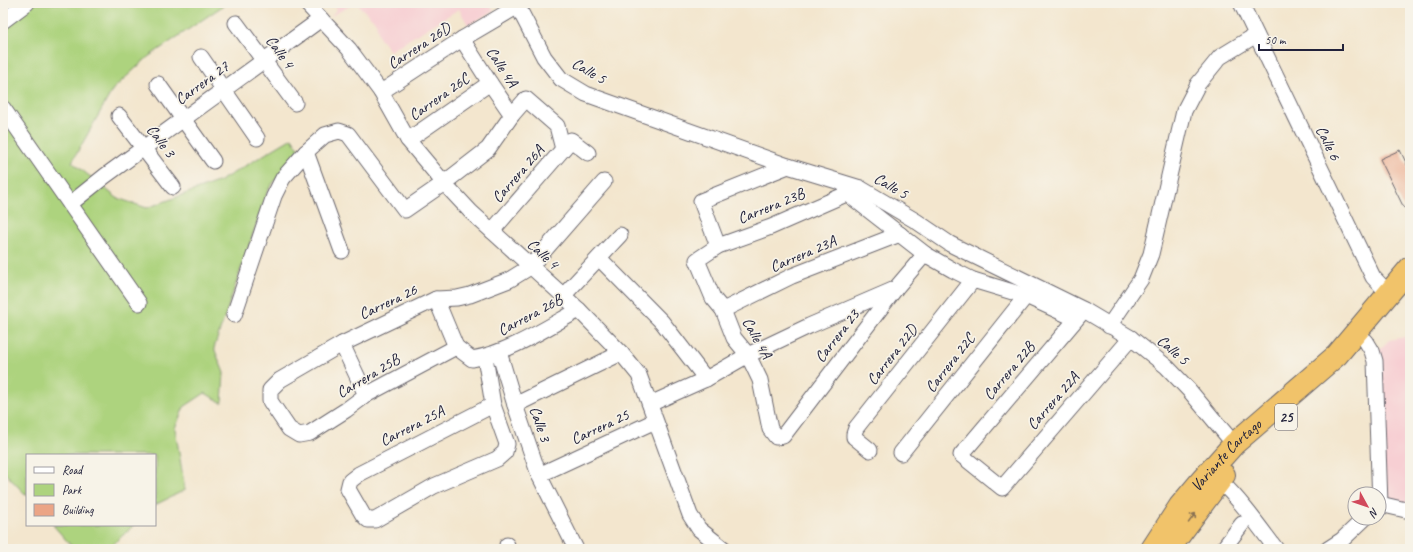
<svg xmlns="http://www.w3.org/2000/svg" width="1413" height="552" viewBox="0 0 1413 552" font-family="Caveat,sans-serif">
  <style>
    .built { fill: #f7cfd3 }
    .green { fill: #add37e; stroke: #687a5c }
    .building { fill: #eba586 }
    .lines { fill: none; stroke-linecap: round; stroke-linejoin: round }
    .minor-casing { stroke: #6b676e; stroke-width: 17 }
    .highway-casing { stroke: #6b676e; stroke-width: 24 }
    .minor { stroke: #fff; stroke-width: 15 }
    .highway { stroke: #f1c36a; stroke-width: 22 }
    .oneway { stroke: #8a7252 }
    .labels { text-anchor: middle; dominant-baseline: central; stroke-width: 3.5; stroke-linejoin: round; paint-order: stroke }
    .shield { fill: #f7f3e8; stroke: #62616f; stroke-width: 1 }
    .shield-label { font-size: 15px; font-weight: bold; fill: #22223b }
    .street-label { font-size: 16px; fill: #22223b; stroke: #f7f3e8 }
  </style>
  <rect width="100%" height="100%" fill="#f7f3e8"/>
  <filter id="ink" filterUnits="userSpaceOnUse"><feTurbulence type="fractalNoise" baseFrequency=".025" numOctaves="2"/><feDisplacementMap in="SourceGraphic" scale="8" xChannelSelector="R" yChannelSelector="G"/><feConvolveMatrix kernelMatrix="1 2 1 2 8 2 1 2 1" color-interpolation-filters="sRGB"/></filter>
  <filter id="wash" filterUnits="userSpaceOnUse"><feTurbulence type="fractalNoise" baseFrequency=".012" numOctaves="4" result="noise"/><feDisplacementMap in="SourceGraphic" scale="16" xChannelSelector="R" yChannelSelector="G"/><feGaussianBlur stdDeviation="0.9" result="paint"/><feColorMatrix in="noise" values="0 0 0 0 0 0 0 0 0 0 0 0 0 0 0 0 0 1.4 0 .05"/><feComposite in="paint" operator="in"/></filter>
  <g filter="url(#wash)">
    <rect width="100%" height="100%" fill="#f3e6ce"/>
    <g class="built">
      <path d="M333 3H489L494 11 468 25 459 9 390 51 379 37 376 22 357 4 350 6 331 16 337 9Z"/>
      <path d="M1410 336V512L1380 504 1376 353 1389 340Z"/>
    </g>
    <g class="green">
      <path d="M3 3H227L148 57 113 89 72 162 117 198 147 208 220 181 292 138 299 149 268 190 214 348 224 373 222 403 205 393 184 407 175 428 185 490 155 505V455H27V496L3 471Z"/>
      <path d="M53 525H134L108 549H74Z"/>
    </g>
    <g id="blocks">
      <path class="building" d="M1400 150 1410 171V205L1404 208 1380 159Z"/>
    </g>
  </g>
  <g filter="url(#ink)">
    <use href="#blocks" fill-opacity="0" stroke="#6b676e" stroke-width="1"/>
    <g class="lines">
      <defs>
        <g id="minor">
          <path d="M306 3 349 49 381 92 408 140 444 183 471 212 579 310 621 353 639 375 690 515 699 529 724 549"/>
          <path d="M516 3 544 57 561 79 586 94 788 166 860 188 916 221 950 244 1084 310 1131 338 1167 367 1189 390 1234 444"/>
          <path d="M1241 3 1373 277 1389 294"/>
          <path d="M3 21 27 3"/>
          <path d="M236 23 295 103"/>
          <path d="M462 39 490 83 512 115"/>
          <path d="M201 57 257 138"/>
          <path d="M158 84 213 161"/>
          <path d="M381 92 462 39 518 6"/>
          <path d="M3 108 139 303"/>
          <path d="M119 116 173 187"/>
          <path d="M408 140 490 83"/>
          <path d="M306 152 342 251"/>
          <path d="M860 188 771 227 718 246 697 260 713 298 723 310 734 338 748 355 760 380 770 429 776 437 783 436 896 288 925 254"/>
          <path d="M848 194 925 254 953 270 973 280 1026 296 1076 319"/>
          <path d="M70 204 105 176 321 19"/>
          <path d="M492 231 571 140 588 153"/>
          <path d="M718 246 701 201 788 166"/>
          <path d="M599 258 662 322 706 379"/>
          <path d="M563 296 620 235"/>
          <path d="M436 299 456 347"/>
          <path d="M723 310 792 276 900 234"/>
          <path d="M1084 310 961 455 1002 488 1131 338"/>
          <path d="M234 315 274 196 283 178 306 152 325 135 339 131 348 134 405 210 444 183 488 149 512 115 526 99 557 126 563 149"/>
          <path d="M1109 326 1141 279 1151 254 1184 111 1198 84 1220 57 1256 35"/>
          <path d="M1366 341 1372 351 1375 361 1380 504"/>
          <path d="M342 344 366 395"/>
          <path d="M456 347 366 395 346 410 310 433 299 435 289 429 270 401V390L280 380 342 344 436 299 457 298 470 295 509 280 530 267 604 182"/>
          <path d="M456 347 472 359C509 353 546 328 579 310"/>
          <path d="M499 352 515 405 539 475 576 549"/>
          <path d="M485 357 493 405 507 444 505 452 497 459 434 486 375 520H368L363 515 348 489 350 481 359 474 493 405"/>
          <path d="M650 404 706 379 748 355 809 326 895 289"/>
          <path d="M515 405 621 353"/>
          <path d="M870 450 854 437V434L856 428 973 280"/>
          <path d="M901 453 1026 296"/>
          <path d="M539 475 655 421"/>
          <path d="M1219 480C1241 501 1258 525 1276 549"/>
          <path d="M1380 504 1410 511"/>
          <path d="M507 545V549"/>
          <path d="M1223 549 1242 524"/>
          <path d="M1328 549 1342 540 1365 518"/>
        </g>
        <g id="highway">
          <path id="s1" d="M1152 549 1180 506 1201 481 1234 444 1337 355 1410 268"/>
          <path d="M1169 549 1224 475"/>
        </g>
      </defs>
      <use href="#minor" class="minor-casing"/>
      <use href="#highway" class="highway-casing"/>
      <use href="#minor" class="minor"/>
      <use href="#highway" class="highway"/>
    </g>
    <defs><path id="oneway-shaft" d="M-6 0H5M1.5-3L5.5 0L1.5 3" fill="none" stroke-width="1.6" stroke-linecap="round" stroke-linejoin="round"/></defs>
    <use class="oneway" href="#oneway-shaft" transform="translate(1192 518) rotate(-54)"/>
  </g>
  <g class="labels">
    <rect class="shield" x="1275" y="404" width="22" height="26" rx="3"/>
    <g class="shield-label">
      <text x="1286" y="417">25</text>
    </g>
    <g class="street-label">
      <text transform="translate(419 46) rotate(-33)">Carrera 26D</text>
      <text transform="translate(280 52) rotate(54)">Calle 4</text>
      <text transform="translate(502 67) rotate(57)">Calle 4A</text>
      <text transform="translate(589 71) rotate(30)">Calle 5</text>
      <text transform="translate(202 83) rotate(-36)">Carrera 27</text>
      <text transform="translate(439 97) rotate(-35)">Carrera 26C</text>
      <text transform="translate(161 141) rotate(53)">Calle 3</text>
      <text transform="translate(1328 143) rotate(64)">Calle 6</text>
      <text transform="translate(518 174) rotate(-49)">Carrera 26A</text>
      <text transform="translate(891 186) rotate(30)">Calle 5</text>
      <text transform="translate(771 206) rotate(-22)">Carrera 23B</text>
      <text transform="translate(543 254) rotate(43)">Calle 4</text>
      <text transform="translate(803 254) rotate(-23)">Carrera 23A</text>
      <text transform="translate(388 302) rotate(-25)">Carrera 26</text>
      <text transform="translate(530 315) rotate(-28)">Carrera 26B</text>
      <text transform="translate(837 336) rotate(-52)">Carrera 23</text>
      <text transform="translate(757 338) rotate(61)">Calle 4A</text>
      <text transform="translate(1173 350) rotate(41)">Calle 5</text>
      <text transform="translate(892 355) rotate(-52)">Carrera 22D</text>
      <text transform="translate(950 363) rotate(-52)">Carrera 22C</text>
      <text transform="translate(1009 371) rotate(-50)">Carrera 22B</text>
      <text transform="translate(368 376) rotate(-31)">Carrera 25B</text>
      <text transform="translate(1053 401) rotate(-49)">Carrera 22A</text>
      <text transform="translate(540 424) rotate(71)">Calle 3</text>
      <text transform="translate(412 426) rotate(-27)">Carrera 25A</text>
      <text transform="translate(600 427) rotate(-25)">Carrera 25</text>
      <text stroke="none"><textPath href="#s1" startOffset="120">Variante Cartago</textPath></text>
    </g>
  </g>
  <rect width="1413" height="552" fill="none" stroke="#f7f3e8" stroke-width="16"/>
  <rect x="26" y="454" width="130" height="72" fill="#f7f3e8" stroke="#a29fa3"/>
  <rect x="34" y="467" width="20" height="6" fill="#ffffff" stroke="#a29fa3"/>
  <text x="62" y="474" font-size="12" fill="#22223b">Road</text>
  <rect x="34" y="484" width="20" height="12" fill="#add37e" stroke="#a29fa3"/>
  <text x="62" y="494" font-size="12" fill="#22223b">Park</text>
  <rect x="34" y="504" width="20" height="12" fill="#eba586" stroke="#a29fa3"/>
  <text x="62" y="514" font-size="12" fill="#22223b">Building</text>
  <g transform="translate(1367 506) rotate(130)"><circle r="19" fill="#f7f3e8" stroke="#a29fa3"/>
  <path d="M0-3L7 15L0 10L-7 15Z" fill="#d1495b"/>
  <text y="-6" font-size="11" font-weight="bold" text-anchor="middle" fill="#22223b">N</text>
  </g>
  <path d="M1259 44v6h84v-6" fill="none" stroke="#22223b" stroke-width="2"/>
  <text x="1265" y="44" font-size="12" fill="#22223b" stroke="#f7f3e8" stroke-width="3" paint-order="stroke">50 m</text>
</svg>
